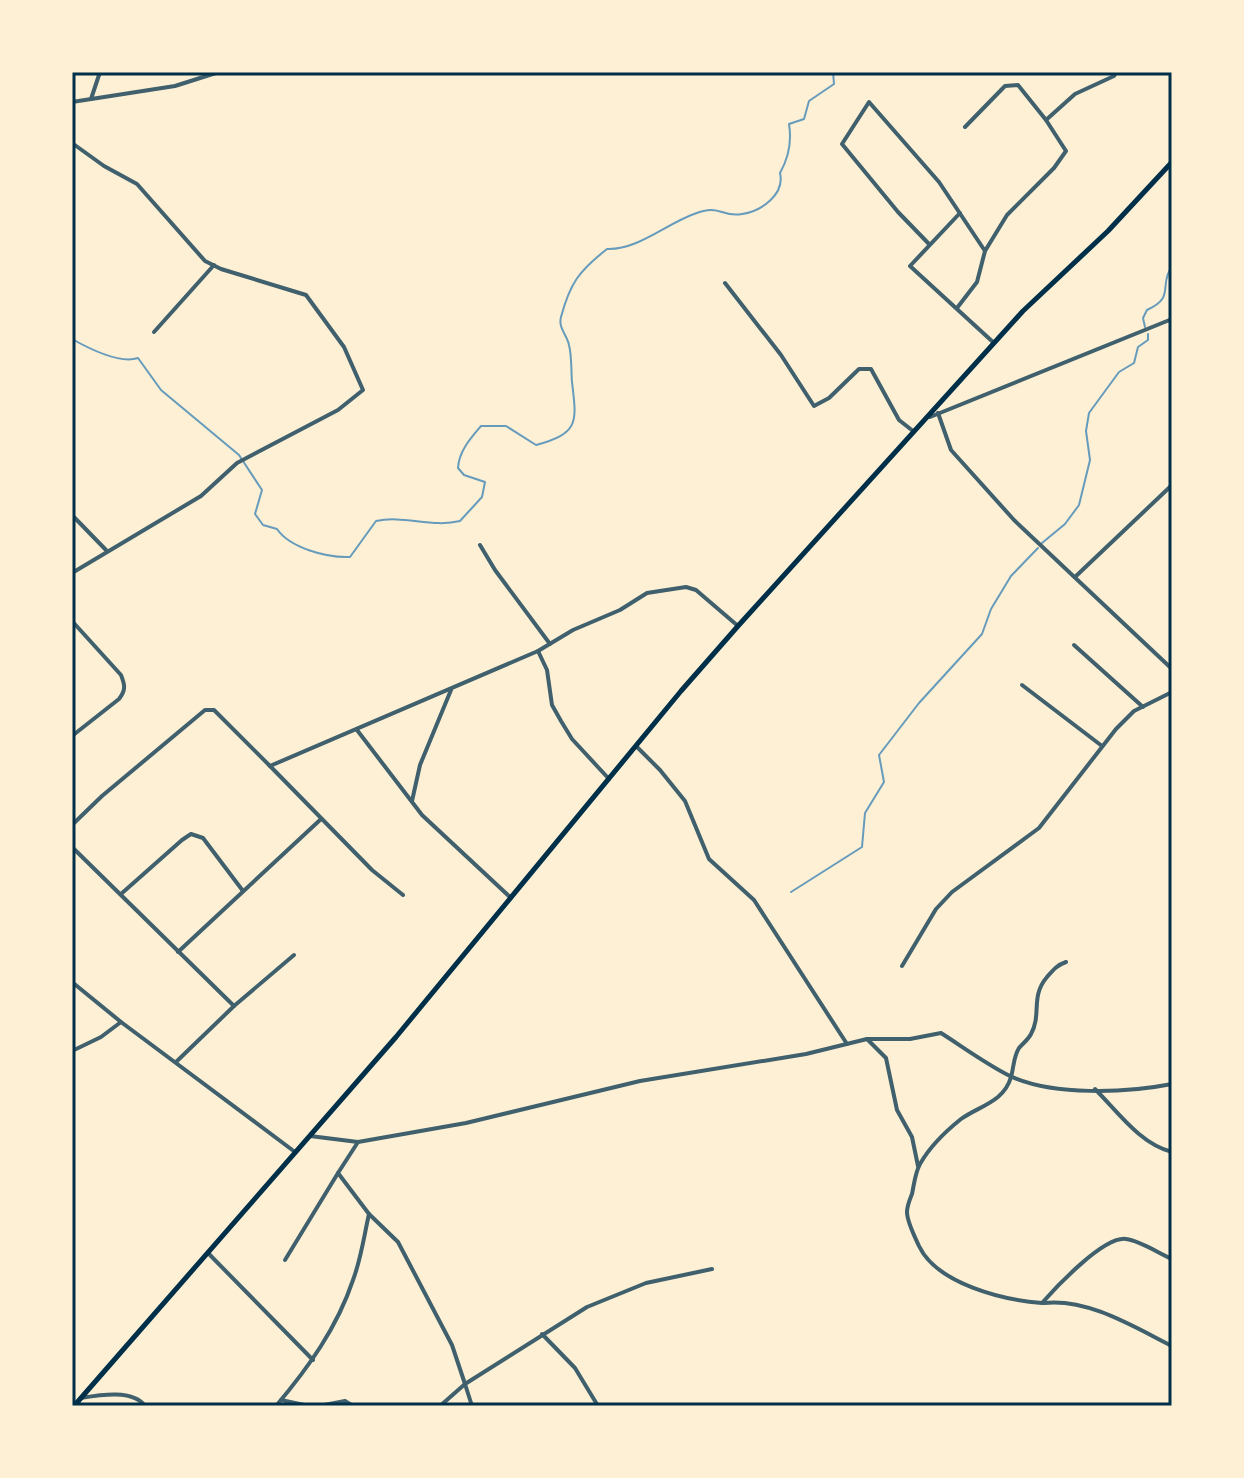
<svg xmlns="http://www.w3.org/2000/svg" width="1244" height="1478" viewBox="0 0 1244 1478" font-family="Merriweather,serif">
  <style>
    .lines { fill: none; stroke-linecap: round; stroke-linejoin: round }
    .stream { stroke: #669bbc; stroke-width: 2 }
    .minor { stroke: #3f606c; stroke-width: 4 }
    .secondary { stroke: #003049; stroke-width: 5 }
    .neatline { fill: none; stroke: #003049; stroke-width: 3 }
  </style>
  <rect width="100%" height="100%" fill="#fdf0d5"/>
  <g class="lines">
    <g class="stream">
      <path d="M1145 327 1143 318 1147 310C1176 297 1158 286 1172 266"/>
      <path d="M72 339C88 348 120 364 138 358L161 390 239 455 262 490 255 514 263 525 277 529C290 548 327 558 350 557L376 521C404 515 432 528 460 521L482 497 485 482 464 475 458 468C459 451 470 439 481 426H506L536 445C579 433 577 423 572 382 571 370 572 357 569 345 567 335 558 328 561 317 570 283 579 271 607 249 638 250 666 224 694 214 721 203 721 218 742 214 762 211 785 194 780 173 789 157 792 142 789 124L804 119 809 101 834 84 833 72"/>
      <path d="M1042 543 1065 524 1079 505 1090 460 1086 431 1089 413 1119 372 1134 363 1138 347 1148 340V334"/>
      <path d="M791 892 862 847 865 813 884 782 879 755 919 703 982 634 991 609 1011 576 1038 548"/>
    </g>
    <g class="minor">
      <path d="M91 99 100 72"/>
      <path d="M72 102 175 86 219 72"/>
      <path d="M1046 120 1075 94 1114 76 1116 72"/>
      <path d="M965 127 1005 86 1018 85 1046 120 1066 151 1054 168 1007 215 985 251"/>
      <path d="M72 143 104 166 137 184 205 261 221 269 306 295 344 347 363 390 338 410 237 463 201 496 72 573"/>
      <path d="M960 213 910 266 994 343"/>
      <path d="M929 244 898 212 842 144 869 102 939 182 985 251 977 282 957 308"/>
      <path d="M725 283 781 355 814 406 829 398 859 369H871L899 420 913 431"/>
      <path d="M154 332 214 265"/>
      <path d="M938 413 951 450 1014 520 1172 669"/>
      <path d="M930 417 1172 319"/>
      <path d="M72 515 106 550"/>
      <path d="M480 545 495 570 550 644"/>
      <path d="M1075 577 1172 485"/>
      <path d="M72 621 121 675C125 685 126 690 119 699L72 736"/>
      <path d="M1074 645 1143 707"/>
      <path d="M538 651 547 670 552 705 561 721 572 739 609 779"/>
      <path d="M1022 685 1102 746"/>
      <path d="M357 730 422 815 511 898"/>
      <path d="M636 746 660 770 685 801 709 859 754 900 847 1044"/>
      <path d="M412 801 420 765 451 690"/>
      <path d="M72 825 102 796 205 710H214L270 766"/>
      <path d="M72 847 234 1006"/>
      <path d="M121 894 182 840 191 834 203 838 243 891"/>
      <path d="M403 895 372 870 270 766 538 651 573 630 620 610 647 593 686 587 696 590 738 626"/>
      <path d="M178 952 320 820"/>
      <path d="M1066 962C1057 965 1053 970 1047 977 1030 997 1042 1014 1031 1034 1028 1040 1023 1043 1019 1048 1013 1058 1014 1067 1011 1077 1004 1102 979 1106 961 1119 946 1131 929 1148 920 1164 915 1173 914 1185 912 1194 910 1199 907 1206 907 1212 907 1222 915 1237 919 1246 937 1284 1003 1300 1042 1303 1056 1287 1104 1236 1126 1239 1141 1241 1158 1253 1172 1259"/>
      <path d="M902 966 936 909 952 892 1039 828 1116 729 1134 711 1172 692"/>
      <path d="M72 982 121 1022 295 1152"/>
      <path d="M867 1039 886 1058 897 1110 912 1137 918 1166"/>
      <path d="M72 1051 101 1037 121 1022"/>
      <path d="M176 1062 234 1006 294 955"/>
      <path d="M1095 1089C1118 1112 1140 1144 1172 1152"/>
      <path d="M310 1136 358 1142 466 1123 640 1081 806 1054 867 1039H910L941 1033C963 1047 986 1064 1010 1076 1053 1096 1126 1093 1172 1084"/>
      <path d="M358 1142 338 1173 369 1214 398 1242 452 1345 465 1384 587 1307 646 1283 712 1269"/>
      <path d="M208 1253 313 1360"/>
      <path d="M285 1260 338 1173"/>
      <path d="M1044 1303C1088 1298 1134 1327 1172 1346"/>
      <path d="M542 1334 575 1368 598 1406"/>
      <path d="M81 1398C99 1395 133 1389 145 1406"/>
      <path d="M281 1400 309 1406"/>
      <path d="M276 1406C308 1368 337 1328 353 1280 361 1259 364 1236 369 1214"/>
      <path d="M319 1406 345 1401 353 1406"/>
      <path d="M440 1406 465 1384 472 1406"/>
    </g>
    <path class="secondary" d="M74 1406 396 1037 681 691 738 626 1023 311 1108 231 1172 162"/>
  </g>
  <rect width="1244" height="1478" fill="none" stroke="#fdf0d5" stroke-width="148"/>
  <rect x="74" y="74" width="1096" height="1330" class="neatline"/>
</svg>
